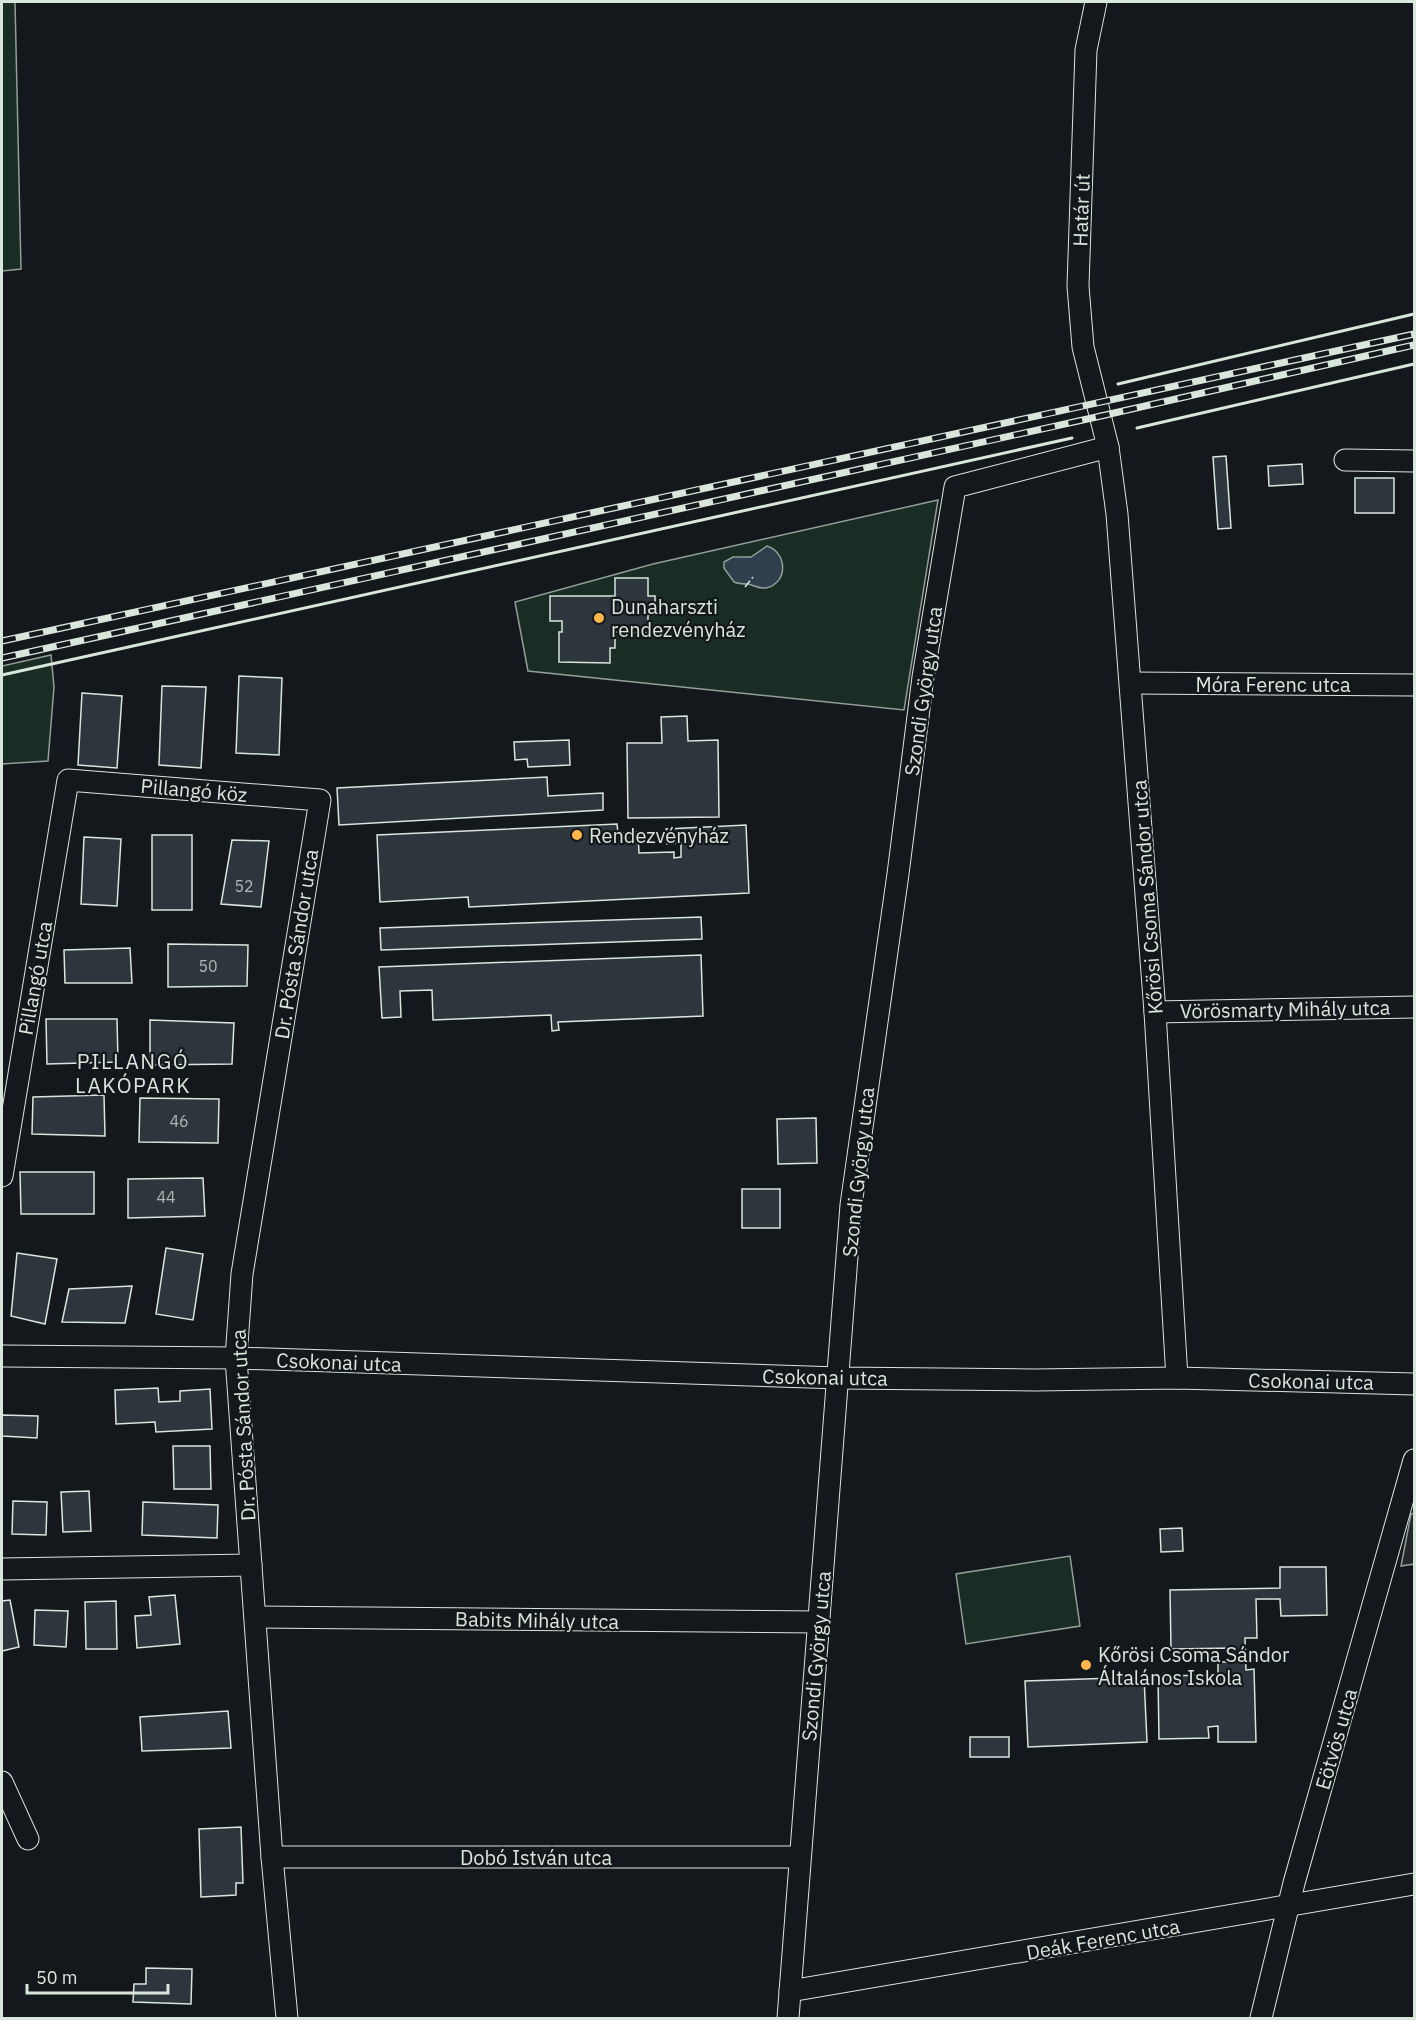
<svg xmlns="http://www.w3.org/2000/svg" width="1416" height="2020" viewBox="0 0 1416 2020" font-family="'IBM Plex Sans',sans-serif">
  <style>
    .green { fill: #1a2d24; stroke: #939e99; stroke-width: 1.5 }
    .parking { fill: #24282b; stroke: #939e99; stroke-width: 1.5 }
    .water { fill: #2f3f4d; stroke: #939e99; stroke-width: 1.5 }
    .building { fill: #2c363c; stroke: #d8e6dc; stroke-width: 1.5 }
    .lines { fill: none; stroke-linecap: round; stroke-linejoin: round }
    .minor-casing { stroke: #d8e6dc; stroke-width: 23 }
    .minor { stroke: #14181c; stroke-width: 21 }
    .rail-casing { stroke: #d8e6dc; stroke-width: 7 }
    .rail { stroke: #14181c; stroke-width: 4.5; stroke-dasharray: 14; stroke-linecap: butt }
    .fence { stroke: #d8e6dc; stroke-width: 1.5; stroke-dasharray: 8 3; stroke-linecap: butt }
    .wall { stroke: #d8e6dc; stroke-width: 3 }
    .poi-dot { fill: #ffb74d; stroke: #14181c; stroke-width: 2 }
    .labels { text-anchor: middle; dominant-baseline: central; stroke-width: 4.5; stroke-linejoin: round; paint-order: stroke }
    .number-label { font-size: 16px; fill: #adbab4 }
    .street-label { font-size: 20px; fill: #d8e6dc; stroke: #14181c }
    .poi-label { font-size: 20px; fill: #d8e6dc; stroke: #14181c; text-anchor: start }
    .neighbourhood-label { font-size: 21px; letter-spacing: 1.5px; fill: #d8e6dc; stroke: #14181c }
  </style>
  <rect width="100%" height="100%" fill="#14181c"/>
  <g class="green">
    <path d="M2 2H15L21 269 2 271Z"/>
    <path d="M938 500 904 710 528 671 515 602 653 564Z"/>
    <path d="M51 655 54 687 48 761 2 764V666Z"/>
    <path d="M1070 1556 1080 1626 966 1644 956 1574Z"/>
  </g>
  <path class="parking" d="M1414 1513V1564L1401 1566 1411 1514Z"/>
  <path class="water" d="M767 546C787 552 789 583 766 588 759 589 754 585 748 584 742 584 739 584 734 582L724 568V562L733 557H751Z"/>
  <g class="building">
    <path d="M1226 456 1231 528 1218 529 1213 457Z"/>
    <path d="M1302 464 1303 484 1269 486 1268 466Z"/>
    <rect x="1355" y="478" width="39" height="35"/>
    <path d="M615 578H648V596H655V615H648V633L615 632V648H610V663L559 662V632H562V621H550V596H615Z"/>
    <path d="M239 676 282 678 279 755 236 753Z"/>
    <path d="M162 686 206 687 201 768 159 765Z"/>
    <path d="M82 693 122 696 117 768 78 765Z"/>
    <path d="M687 716 688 741 718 740 719 817 628 818 627 743H662L661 717Z"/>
    <path d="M569 740 570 765 528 767 527 759 515 760 514 742Z"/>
    <path d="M547 777 548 796 603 793V810L339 825 337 788Z"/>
    <path d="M617 824 618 833 638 832 639 853 674 852V858L681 857V843L667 844 666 829 746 825 749 893 469 907 468 897 380 902 377 835Z"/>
    <rect x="152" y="835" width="40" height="75"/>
    <path d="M84 837 121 839 117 906 81 904Z"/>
    <path d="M232 840 269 841 261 907 221 904Z"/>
    <path d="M701 917 702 939 381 950 380 928Z"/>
    <path d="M168 944 248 945 247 986 168 987Z"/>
    <path d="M130 948 132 983H65L64 950Z"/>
    <path d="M701 955 703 1016 558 1022 559 1030 552 1031 551 1015 433 1020 432 990 400 991 401 1017 382 1018 379 967Z"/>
    <path d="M46 1019H117L118 1062 47 1064Z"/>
    <path d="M150 1020 234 1023 232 1064 150 1065Z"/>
    <path d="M104 1095 105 1136 32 1134 33 1097Z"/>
    <path d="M140 1098 219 1099 218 1143 139 1142Z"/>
    <path d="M816 1118 817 1163 778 1164 777 1119Z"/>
    <path d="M20 1172H94V1214H21Z"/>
    <path d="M203 1178 205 1216 128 1218V1179Z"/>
    <rect x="742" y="1189" width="38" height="39"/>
    <path d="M166 1248 203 1254 193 1320 156 1314Z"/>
    <path d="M17 1253 57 1259 45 1324 11 1316Z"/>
    <path d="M132 1286 125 1323 62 1322 69 1289Z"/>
    <path d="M158 1388 159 1402 180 1401V1391L210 1389 212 1429 156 1432 155 1422 116 1424 115 1390Z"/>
    <path d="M2 1415 38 1416 37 1438 2 1436Z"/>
    <path d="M173 1446H210L211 1489H174Z"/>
    <path d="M89 1491 91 1531 63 1532 61 1492Z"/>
    <path d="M13 1501 47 1502 46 1535 12 1534Z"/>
    <path d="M143 1502 218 1505 217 1538 142 1535Z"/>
    <path d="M1182 1528 1183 1551 1161 1552 1160 1529Z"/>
    <path d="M1280 1567H1326L1327 1615 1281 1616 1280 1599H1256L1257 1638H1245L1246 1670 1254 1669 1256 1742H1218V1726L1208 1727 1209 1738 1159 1739 1158 1676 1218 1675V1662H1234L1233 1648 1171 1649 1170 1590 1280 1588Z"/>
    <path d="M175 1595 180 1644 137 1648 135 1616 151 1615 149 1597Z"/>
    <path d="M10 1600 19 1647 2 1651V1601Z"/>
    <path d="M116 1601 117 1649H86L85 1602Z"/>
    <path d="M35 1610 68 1611 66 1647 34 1645Z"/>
    <path d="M1144 1677 1147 1742 1028 1747 1025 1681Z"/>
    <path d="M228 1711 231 1748 142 1751 140 1717Z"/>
    <rect x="970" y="1737" width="39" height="20"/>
    <path d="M241 1827 243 1883H236V1895L201 1897 199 1829Z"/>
    <path d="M146 1968 192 1969 191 2004 133 2002 134 1984H146Z"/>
  </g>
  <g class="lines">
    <defs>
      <g id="minor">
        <path d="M1096 2 1086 50 1078 286 1083 347 1108 447 1117 514 1155 1012 1177 1378"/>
        <path d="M1345 460 1414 461"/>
        <path d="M1131 683 1414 685"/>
        <path d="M1155 1012 1414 1007"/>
        <path d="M2 1176 68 780 320 800 242 1274 236 1358 272 1857 287 2018"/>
        <path d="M2 1356 236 1358 839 1378 1035 1380 1177 1378 1414 1384"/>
        <path d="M2 1569 251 1565"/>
        <path d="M256 1617 819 1622"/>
        <path d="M2 1782 28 1839"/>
        <path d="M272 1857H799"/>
        <path d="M790 1991 1414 1884"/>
        <path d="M788 2018 851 1205 898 874 923 677 955 487 1108 447"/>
        <path d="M1261 2018 1294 1883 1414 1460"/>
      </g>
    </defs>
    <use href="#minor" class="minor-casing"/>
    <use href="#minor" class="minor"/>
    <defs>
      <g id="rail">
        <path d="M2 641 1414 334"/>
        <path d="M2 658 1101 416 1414 345"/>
      </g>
    </defs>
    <use href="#rail" class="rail-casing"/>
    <use href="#rail" class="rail"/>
    <path class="fence" d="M745 587 753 577"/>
    <g class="wall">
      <path d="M1118 384 1414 314"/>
      <path d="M1137 428 1414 364"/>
      <path d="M2 675 1072 438"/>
    </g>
  </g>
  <g class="poi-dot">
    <circle cx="599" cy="618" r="6"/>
    <circle cx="577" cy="835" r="6"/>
    <circle cx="1086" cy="1665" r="6"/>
  </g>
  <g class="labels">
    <g class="number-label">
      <text x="244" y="886">52</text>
      <text x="208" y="966">50</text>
      <text x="179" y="1121">46</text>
      <text x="166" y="1197">44</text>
    </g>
    <g class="street-label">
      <text transform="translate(1081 210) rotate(-88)">Határ út</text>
      <text x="1273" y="684">Móra Ferenc utca</text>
      <text transform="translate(923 691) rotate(-82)">Szondi György utca</text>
      <text transform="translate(194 790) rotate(5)">Pillangó köz</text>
      <text transform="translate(1147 897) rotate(-94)">Kőrösi Csoma Sándor utca</text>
      <text transform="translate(296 944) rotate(-81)">Dr. Pósta Sándor utca</text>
      <text transform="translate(35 978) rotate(-80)">Pillangó utca</text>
      <text transform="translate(1285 1009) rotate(-1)">Vörösmarty Mihály utca</text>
      <text transform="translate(858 1172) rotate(-84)">Szondi György utca</text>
      <text transform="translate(339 1362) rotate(2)">Csokonai utca</text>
      <text transform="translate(825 1377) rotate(1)">Csokonai utca</text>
      <text transform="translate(1311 1381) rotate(1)">Csokonai utca</text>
      <text transform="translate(243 1425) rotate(-93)">Dr. Pósta Sándor utca</text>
      <text transform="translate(537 1620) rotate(1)">Babits Mihály utca</text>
      <text transform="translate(816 1656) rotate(-85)">Szondi György utca</text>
      <text transform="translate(1336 1739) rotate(-74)">Eötvös utca</text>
      <text x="536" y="1857">Dobó István utca</text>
      <text transform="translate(1103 1939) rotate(-10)">Deák Ferenc utca</text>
    </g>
    <g class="poi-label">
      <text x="611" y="606">Dunaharszti<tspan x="611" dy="23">rendezvényház</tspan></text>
      <text x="589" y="835">Rendezvényház</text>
      <text x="1098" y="1654">Kőrösi Csoma Sándor<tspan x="1098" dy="23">Általános Iskola</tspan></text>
    </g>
    <g class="neighbourhood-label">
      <text x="133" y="1061">PILLANGÓ<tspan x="133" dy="24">LAKÓPARK</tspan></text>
    </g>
  </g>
  <rect width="1416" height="2020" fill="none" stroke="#d8e6dc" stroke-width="6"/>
  <path d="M27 1984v9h141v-9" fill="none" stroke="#d8e6dc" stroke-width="3"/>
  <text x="36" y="1984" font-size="18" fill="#d8e6dc" stroke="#14181c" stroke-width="4.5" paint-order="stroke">50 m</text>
</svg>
